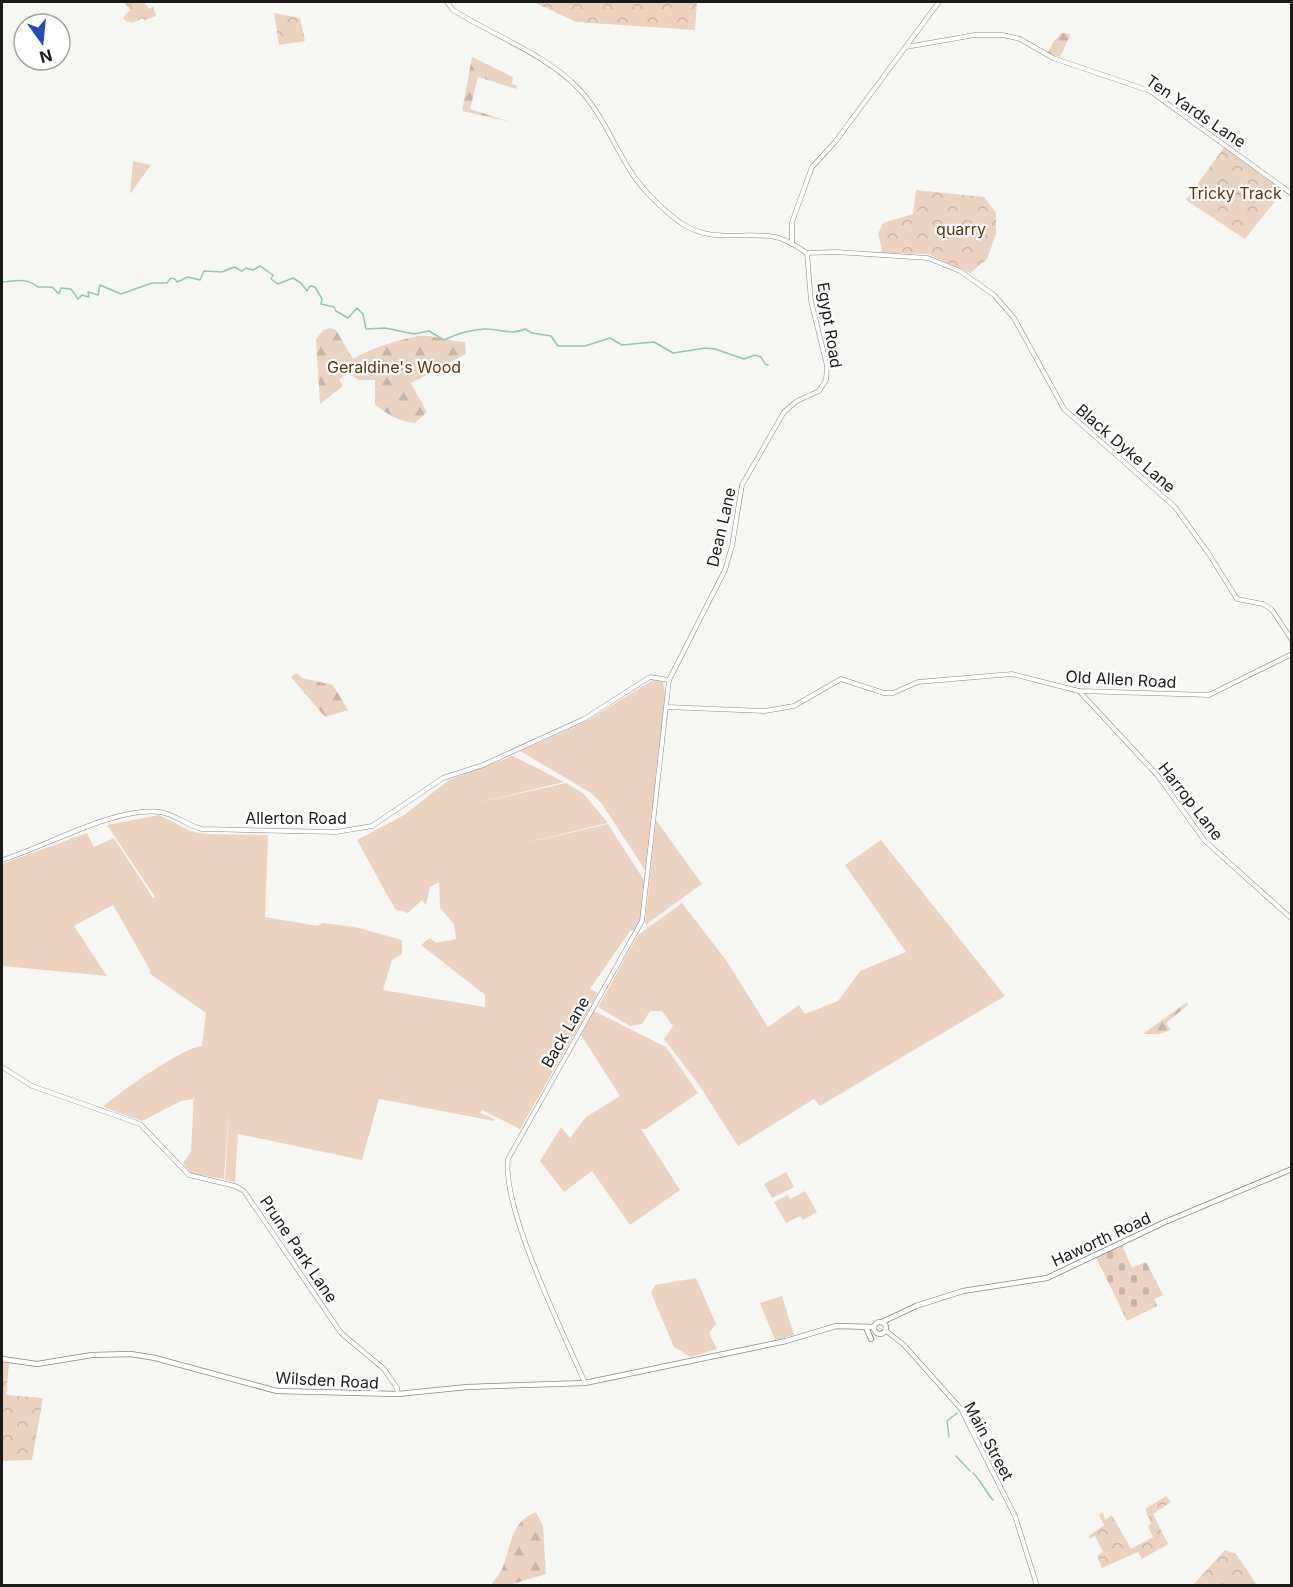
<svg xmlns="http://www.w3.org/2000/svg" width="1293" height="1587" viewBox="0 0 1293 1587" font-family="Inter,sans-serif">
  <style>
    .green { fill: #ecd3c0 }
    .forest { fill: url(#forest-firs) }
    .cemetery { fill: url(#cemetery-stones) }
    .park { fill: url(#park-crowns) }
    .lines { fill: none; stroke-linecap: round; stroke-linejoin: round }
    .stream { stroke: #95c6b9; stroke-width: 1.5 }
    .tertiary-casing { stroke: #878885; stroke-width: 5 }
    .secondary-casing { stroke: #878885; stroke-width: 6 }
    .tertiary { stroke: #fff; stroke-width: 4 }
    .secondary { stroke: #fff; stroke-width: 4.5 }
    .labels { text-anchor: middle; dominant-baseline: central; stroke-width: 4.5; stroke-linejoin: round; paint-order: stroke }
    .street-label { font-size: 16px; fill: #1a1b19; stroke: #fff }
    .park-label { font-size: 16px; fill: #613406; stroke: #fff }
  </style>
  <defs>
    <pattern id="forest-firs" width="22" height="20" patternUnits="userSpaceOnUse" patternTransform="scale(1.5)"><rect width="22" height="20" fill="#ecd3c0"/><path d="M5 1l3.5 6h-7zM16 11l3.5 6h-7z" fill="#cab5a4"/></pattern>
    <pattern id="cemetery-stones" width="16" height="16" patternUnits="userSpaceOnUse" patternTransform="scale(1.5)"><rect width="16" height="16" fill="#ecd3c0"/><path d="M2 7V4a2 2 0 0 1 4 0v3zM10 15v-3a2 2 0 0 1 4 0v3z" fill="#cab5a4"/></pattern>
    <pattern id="park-crowns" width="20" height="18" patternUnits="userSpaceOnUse" patternTransform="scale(1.5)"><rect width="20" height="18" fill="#ecd3c0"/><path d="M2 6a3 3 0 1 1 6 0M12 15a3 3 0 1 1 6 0" fill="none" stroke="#cab5a4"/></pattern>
  </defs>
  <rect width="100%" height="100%" fill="#f6f7f3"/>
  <g class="green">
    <path d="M653 680 663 682 665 695 645 870 602 804 591 793 520 751 585 722Z"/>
    <path d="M513 756 564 782 468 805 566 783 583 793 608 823 504 848 608 824 644 880 640 922 635 930 630 931 590 989 598 993 520 1129 482 1110 480 1113 495 1119 494 1121 379 1099 362 1160 238 1134 235 1182 225 1180 230 1099 224 1179 190 1173 183 1163 191 1152 194 1092 193 1099 181 1101 142 1121 103 1107C119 1092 182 1048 202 1046L206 1013 149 973 150 970 113 905 74 926 107 976 2 966V864L87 833 94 847 114 838 153 898 155 897 107 825 159 815 190 831 205 834 268 835 265 917 318 926 322 923 355 927 402 940V954L392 960 383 990 485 1007V995L421 945 430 938 436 943 456 939 454 924 440 908 439 882 430 887 426 905 422 900 408 913 395 909 357 840 404 815 449 780Z"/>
    <path d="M656 820 702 884 645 925Z"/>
    <path d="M881 840 1005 996 820 1106 814 1099 738 1146 697 1082 664 1039 673 1026 662 1011H650L642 1024 630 1026 598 1007 638 935 682 903 726 960 768 1027 799 1005 805 1014 838 1001 860 971 906 952 845 865Z"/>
    <path d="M594 1011 666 1047 698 1093 646 1129H641L680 1190 630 1225 592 1171 564 1192 540 1161 561 1127 570 1138 586 1117 620 1096 581 1035Z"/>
    <path d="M786 1172 794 1187 772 1198 764 1184Z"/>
    <path d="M805 1191 817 1212 803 1220 800 1216 786 1223 774 1202 788 1195 790 1199Z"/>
    <path d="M696 1278 716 1324 709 1333 717 1349 691 1357 674 1347 651 1293 655 1285Z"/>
    <path d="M782 1296 794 1335 775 1340 760 1303Z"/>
  </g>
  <g class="forest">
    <path d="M1062 33 1071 34 1060 57 1048 53 1054 41Z"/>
    <path d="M472 57 513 77 512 84 517 86 516 89 478 77 470 109 511 122 462 111Z"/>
    <path d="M133 161 151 165 130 194Z"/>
    <path d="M331 328 336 330 353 359C371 348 397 340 419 336 433 334 450 342 465 342L466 354 411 383 427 412 415 423C398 421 389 415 375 405V380H358L348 372 339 380 343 386 320 404 316 339 323 330Z"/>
    <path d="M297 673 302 678 333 685 348 710 325 717 291 677Z"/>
    <path d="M1187 1002 1188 1005 1166 1023 1171 1030 1159 1034H1143Z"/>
    <path d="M536 1512 543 1526 546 1574 509 1585H491C494 1580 499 1575 502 1569 512 1546 509 1523 536 1512Z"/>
  </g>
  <path class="cemetery" d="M1122 1245 1132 1268 1146 1262 1163 1295 1154 1299 1157 1306 1127 1321 1096 1257Z"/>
  <g class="park">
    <path d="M124 2H144L149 9 153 7 156 16 145 20 142 18C135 22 130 26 123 18L130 10Z"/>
    <path d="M533 2H697L695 30 576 22Z"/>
    <path d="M274 13 300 18 305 41 279 45Z"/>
    <path d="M1225 146 1285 189 1245 239 1186 200Z"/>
    <path d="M916 190 984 197 996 213V234L987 259 970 273 928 254 883 253 878 234 883 223 913 214Z"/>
    <path d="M2 1362 9 1363 6 1395 43 1398 32 1460 2 1461Z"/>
    <path d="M1166 1496 1171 1502 1153 1514 1168 1544 1142 1559 1138 1552 1102 1568 1097 1556 1103 1552 1095 1536 1089 1539V1536L1104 1525 1099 1515 1103 1512 1105 1520 1112 1515 1131 1549 1153 1537 1148 1526 1151 1524 1145 1509Z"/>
    <path d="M1225 1550 1236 1554 1257 1585H1193Z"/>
  </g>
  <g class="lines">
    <g class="stream">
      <path d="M2 282C16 281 25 277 38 287H52L59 294 61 288 71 289 78 299 82 295 89 297 88 292 98 295 100 285 121 294 152 283H167L171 278 175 279 177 282 188 277 200 280 204 271 222 272 234 267 242 271 246 268 253 270 260 266 273 275 271 279 278 284 293 278 301 283 307 291 310 286 315 287 322 299 321 304 334 307 336 311 348 318 357 308 363 314 366 329 385 328 414 334 429 331 444 340C458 333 469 330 484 329 498 328 512 336 525 329L532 333 551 336 558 346H585L610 338 622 345 654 342 673 353 706 348 715 349 744 359 755 355 761 357 765 364 768 365"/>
      <path d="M949 1437 947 1421 957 1413"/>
      <path d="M956 1456 970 1471"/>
      <path d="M973 1473C982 1482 985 1491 993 1500"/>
    </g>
    <defs>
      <g id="tertiary">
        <path d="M447 2 453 10C494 36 546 54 580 90 601 113 612 141 628 167 639 187 663 210 681 223 712 244 743 231 775 237 787 239 797 247 807 253"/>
        <path d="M906 47 975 35H1003L1020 39 1053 58 1150 91 1292 194"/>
        <path d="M792 244V222L812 167 835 142 939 2"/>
        <path d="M807 253 836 252 928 258 960 271 994 295 1014 318 1064 409 1175 507 1209 554 1237 599 1263 604 1272 610 1292 640"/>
        <path d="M1079 691 1158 776 1205 841 1292 919"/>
        <path d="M666 707 765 711 794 706 841 679 884 693H893L918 682 1012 674 1079 691 1209 695 1292 654"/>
        <path d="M2 860C48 846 113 807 160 812 175 814 187 826 202 829L336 832 372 826 443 778 483 765 584 719 650 677 669 680"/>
        <path d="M2 1067 32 1086 140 1124 189 1175 235 1186 244 1191 341 1333 384 1369 397 1388 398 1394"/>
        <path d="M885 1330 904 1345 961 1409 1015 1516 1037 1586"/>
        <path d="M585 1383C563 1332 502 1210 508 1159L642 921 669 680 725 570 732 546 742 485 784 412 797 401 819 391 826 380 827 366 811 301 807 253"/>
      </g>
      <g id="secondary">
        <path d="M882 1322 916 1306 963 1291 1047 1278 1165 1222 1292 1169"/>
        <circle cx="880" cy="1328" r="6"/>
        <path d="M866 1327 871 1339"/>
        <path d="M2 1359 37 1364 92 1355 131 1354 155 1358 277 1391 398 1394 467 1387 585 1383 786 1341 836 1326 874 1327"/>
      </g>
    </defs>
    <use href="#tertiary" class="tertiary-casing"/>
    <use href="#secondary" class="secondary-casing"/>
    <use href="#tertiary" class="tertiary"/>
    <use href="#secondary" class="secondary"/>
  </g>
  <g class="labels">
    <g class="street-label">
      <text transform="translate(1196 111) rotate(34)">Ten Yards Lane</text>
      <text transform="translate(830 325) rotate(81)">Egypt Road</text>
      <text transform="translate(1126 448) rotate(41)">Black Dyke Lane</text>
      <text transform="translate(721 527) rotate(-77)">Dean Lane</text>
      <text transform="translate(1121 679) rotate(3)">Old Allen Road</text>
      <text transform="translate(1191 801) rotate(52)">Harrop Lane</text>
      <text x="296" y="818">Allerton Road</text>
      <text transform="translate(565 1032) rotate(-60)">Back Lane</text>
      <text transform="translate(1101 1239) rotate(-25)">Haworth Road</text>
      <text transform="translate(299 1249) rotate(56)">Prune Park Lane</text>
      <text transform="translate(327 1380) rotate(3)">Wilsden Road</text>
      <text transform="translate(989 1441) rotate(62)">Main Street</text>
    </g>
    <g class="park-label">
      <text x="1235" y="193">Tricky Track</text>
      <text x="961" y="229">quarry</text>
      <text x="394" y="367">Geraldine's Wood</text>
    </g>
  </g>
  <rect width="1293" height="1587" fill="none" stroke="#1a1b19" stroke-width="6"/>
  <g transform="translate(42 42) rotate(165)"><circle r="28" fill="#ffffff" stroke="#a3a4a3" stroke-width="1.5"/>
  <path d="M0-4.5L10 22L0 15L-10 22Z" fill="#224ab8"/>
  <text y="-9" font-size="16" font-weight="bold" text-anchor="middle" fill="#1a1b19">N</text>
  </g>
</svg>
